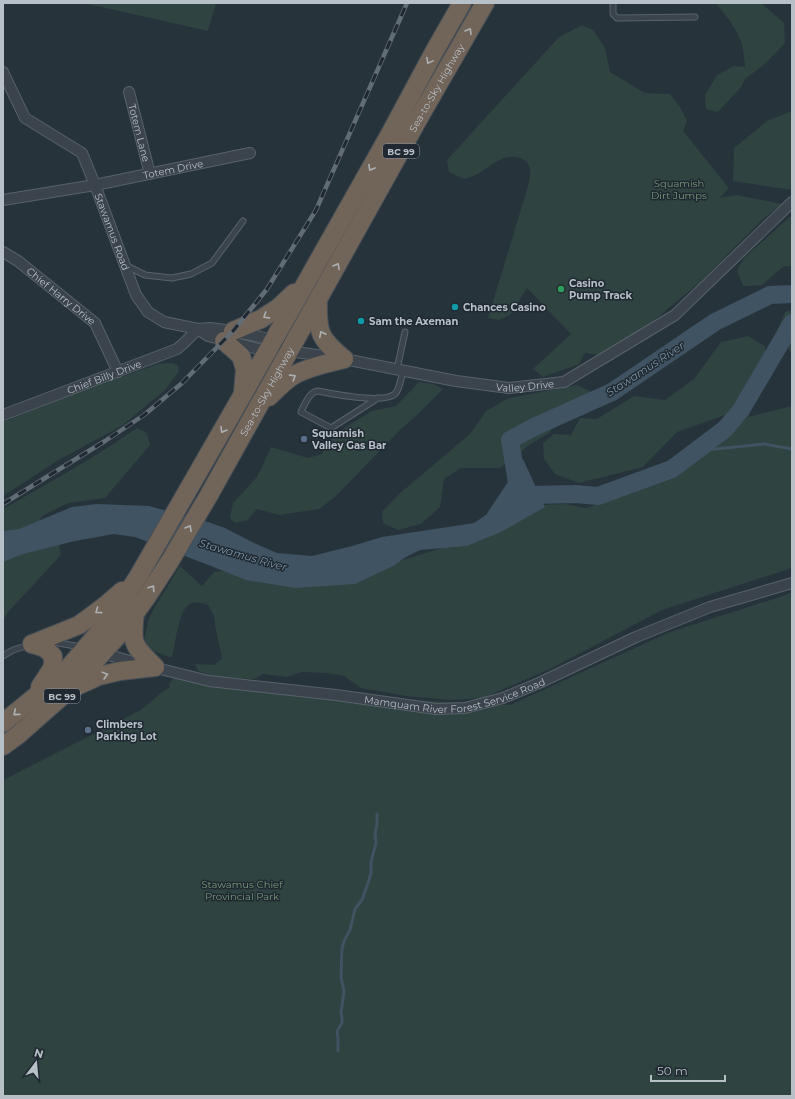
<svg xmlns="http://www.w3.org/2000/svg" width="795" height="1099" viewBox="0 0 795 1099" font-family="Montserrat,sans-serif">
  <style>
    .green { fill: #2f4340 }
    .water { fill: #3f5362 }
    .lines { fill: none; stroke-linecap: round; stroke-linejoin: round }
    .stream { stroke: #3f5362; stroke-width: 3 }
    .river { stroke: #3f5362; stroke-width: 18 }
    .lane-casing { stroke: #59626a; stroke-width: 7 }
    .street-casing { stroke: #59626a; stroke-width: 12 }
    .highway-casing { stroke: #464f57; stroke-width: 20 }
    .lane { stroke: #3b444c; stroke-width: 5 }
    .street { stroke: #3b444c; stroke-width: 10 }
    .highway { stroke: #716459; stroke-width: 18 }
    .rail-casing { stroke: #626c75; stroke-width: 4.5 }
    .rail { stroke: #202931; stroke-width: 3; stroke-dasharray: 9; stroke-linecap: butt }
    .oneway { stroke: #acb1b6 }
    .leisure-dot { fill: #2e9e5b; stroke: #202931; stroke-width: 1.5 }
    .culture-dot { fill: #0f9aa8; stroke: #202931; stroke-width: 1.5 }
    .service-dot { fill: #5c6f8a; stroke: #202931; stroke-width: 1.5 }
    .labels { text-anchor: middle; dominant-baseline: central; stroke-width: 3; stroke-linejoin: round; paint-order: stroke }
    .shield { fill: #202931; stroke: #8a929a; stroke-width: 1 }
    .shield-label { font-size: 9px; font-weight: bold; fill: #b7bfc7 }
    .street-label { font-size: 10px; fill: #b7bfc7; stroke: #202931 }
    .park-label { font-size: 10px; fill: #789a7b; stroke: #202931 }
    .poi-label { font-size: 10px; font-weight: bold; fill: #b7bfc7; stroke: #202931; text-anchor: start }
    .water-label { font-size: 11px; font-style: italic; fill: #7b94a6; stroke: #202931 }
  </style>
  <rect width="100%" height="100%" fill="#27333b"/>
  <g class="green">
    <path d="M83 3H216L208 31Z"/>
    <path d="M717 3H761L784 23 785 43 765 64 745 79 741 87 718 112 706 109 705 95 717 75 734 66 745 67C744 58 744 48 740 39 737 30 724 12 717 5Z"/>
    <path d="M582 25 593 30 605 48 610 72 645 93 670 94 680 107 687 121 683 131 729 188 719 198 737 195 782 204 763 219 699 283 646 327 600 355 585 353 579 364 543 377 533 369 571 334 527 288 510 315 499 320 488 318 528 186C530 177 533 166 524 160 508 150 492 165 479 173 475 176 469 177 464 179L449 172 447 160 559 37Z"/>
    <path d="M792 111V190L733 181 734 148 767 121Z"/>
    <path d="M792 215V266H784L762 285 743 286 737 270 744 258Z"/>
    <path d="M792 310V354L777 331 785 312Z"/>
    <path d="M748 336 765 346 769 371 760 391 741 396 725 415 677 432 643 467 579 483 555 474 544 459 543 443 554 434 571 435 580 418 597 419 634 396 665 400 694 379 721 342Z"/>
    <path d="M172 363 178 365 179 371 165 390 123 425 57 461 3 496V422L100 383 124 376 158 364Z"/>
    <path d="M419 382 433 384 443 389 416 416 401 429 335 497 319 509 279 515 257 509 248 520 235 523 230 518 233 503 257 477 271 447 308 458 322 454 325 446 339 431 372 411 396 406Z"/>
    <path d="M577 385 592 392 585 404 566 414 549 433 529 445 500 468H461L444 479 440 507 421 524 398 530 383 523 382 512 399 494 470 434 486 411 509 398Z"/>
    <path d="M792 406V568L662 610 550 669 483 698 450 700 406 696 361 688 344 676 326 673 302 672 287 677 263 674 254 679 216 677 198 671 195 664 214 665 222 659 215 625 214 616 208 605C202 603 196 601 190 604 179 608 175 646 172 657H170C161 654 147 650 144 640L149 618 154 608 180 566 202 586 214 572 229 570 389 564 475 538 537 505 565 504 586 508 614 499 726 437 748 417Z"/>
    <path d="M137 428 147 433 150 445 105 498 68 503 42 516 35 529 3 534V509C49 483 94 458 137 428Z"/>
    <path d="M59 544 61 555 8 612 3 621V556Z"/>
    <path d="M792 592V1096H3V780L141 710 162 692 168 689 170 686 169 684 176 675 389 699 510 705 670 632 780 597Z"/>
  </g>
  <path class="water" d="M523 459 545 507 501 532 467 546 420 550 406 557 393 566 355 584 295 588 246 580 211 566 135 537 114 534 75 541 23 554 3 562V531L19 529 72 507 97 504 149 506 208 522 225 528 254 543 277 553 312 556 352 546 382 537 474 523 486 515Z"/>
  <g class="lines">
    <g class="stream">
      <path d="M696 451 764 444 792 449"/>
      <path d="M338 1051V1038L337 1031 342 1023V1018L341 1013 344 991 341 977 342 948 345 939 350 930 355 909 362 900 368 883 371 873V862L376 843 375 834 377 824V814"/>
    </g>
    <g class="river">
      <path d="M519 495 510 440 534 427 612 392 715 322 770 295 792 294"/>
      <path d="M517 502 532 495 575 494 598 496 672 469 725 429 741 410 792 323"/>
    </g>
    <defs>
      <g id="lane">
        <path d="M613 3V14L617 18 695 17"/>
        <path d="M125 265 145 275 172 278 191 274 212 263 243 221"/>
        <path d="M397 369 405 332"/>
        <path d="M378 398 331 428 301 412C305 404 309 392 318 391 333 394 383 404 395 394 400 389 401 377 403 371"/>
        <path d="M53 642 81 647"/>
        <path d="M3 656 13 650 29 645"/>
      </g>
      <g id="street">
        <path id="s1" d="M3 72 25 118 82 153 95 185 250 153"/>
        <path id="s2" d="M129 92 150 174"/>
        <path id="s3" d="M3 200 95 185 136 295 148 312 164 322 198 329 210 328 233 331 274 340 289 351 344 359 456 381 509 388 564 382 675 315 792 202"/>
        <path id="s4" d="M3 252 18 261 95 323 118 372"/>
        <path d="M198 329 208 336 270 352"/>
        <path id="s5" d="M3 415 177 349 184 343 198 329"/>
        <path id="s6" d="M99 652 136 663 209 681 336 695 436 709 465 708 503 698 539 683 636 637 710 607 792 583"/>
      </g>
      <g id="highway">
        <path d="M318 301C317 333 320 339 344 359"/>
        <path d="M233 331 261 319 278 308 294 293"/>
        <path d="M224 341 241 356 245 369 243 392"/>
        <path d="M269 397C277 389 285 380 296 374 311 366 328 363 344 359"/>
        <path d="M135 613C131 645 133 645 155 667"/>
        <path d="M32 644 79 625 106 605 122 591"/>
        <path d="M32 644 45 648 53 656V667L40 687"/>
        <path d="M77 686 99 676 120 671 155 667"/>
        <path d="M3 723 63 674 112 617 138 577 242 396 390 134 434 52 462 3"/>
        <path id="s7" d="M3 746 18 735 69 690 123 630 146 598 170 561 209 495 420 116 485 3"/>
      </g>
    </defs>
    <use href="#lane" class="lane-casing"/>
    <use href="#street" class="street-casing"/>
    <use href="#highway" class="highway-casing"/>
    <use href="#lane" class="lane"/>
    <use href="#street" class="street"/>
    <use href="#highway" class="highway"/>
    <defs>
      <path id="rail" d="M3 504 105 441 144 415 181 384 233 331 267 289 316 210 407 3"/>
    </defs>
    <use href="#rail" class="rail-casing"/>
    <use href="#rail" class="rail"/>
  </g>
  <defs><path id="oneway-chevron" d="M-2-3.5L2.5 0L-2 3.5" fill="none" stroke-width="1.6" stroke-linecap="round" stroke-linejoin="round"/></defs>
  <g class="oneway">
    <use href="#oneway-chevron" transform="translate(469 31) rotate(-60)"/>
    <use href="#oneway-chevron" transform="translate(429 61) rotate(118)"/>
    <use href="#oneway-chevron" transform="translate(371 168) rotate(119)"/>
    <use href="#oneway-chevron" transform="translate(337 266) rotate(-61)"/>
    <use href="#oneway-chevron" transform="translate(266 316) rotate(148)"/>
    <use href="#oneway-chevron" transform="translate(322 334) rotate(-117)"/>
    <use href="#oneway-chevron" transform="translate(293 377) rotate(-32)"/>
    <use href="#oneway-chevron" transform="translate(223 430) rotate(120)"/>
    <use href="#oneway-chevron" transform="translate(189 528) rotate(-60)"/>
    <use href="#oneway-chevron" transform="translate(152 588) rotate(-57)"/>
    <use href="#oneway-chevron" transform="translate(98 611) rotate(144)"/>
    <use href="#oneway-chevron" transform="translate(105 675) rotate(-15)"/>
    <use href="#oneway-chevron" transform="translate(16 713) rotate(140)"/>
  </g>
  <circle class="leisure-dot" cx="561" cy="289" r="4"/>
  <g class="culture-dot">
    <circle cx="455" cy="307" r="4"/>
    <circle cx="361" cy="321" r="4"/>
  </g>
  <g class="service-dot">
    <circle cx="304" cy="439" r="4"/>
    <circle cx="88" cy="730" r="4"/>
  </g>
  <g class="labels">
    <g class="shield">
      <rect x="383" y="144" width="36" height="14" rx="3"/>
      <rect x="44" y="689" width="36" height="14" rx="3"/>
    </g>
    <g class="shield-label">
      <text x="401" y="151">BC 99</text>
      <text x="62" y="696">BC 99</text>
    </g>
    <g class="street-label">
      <text stroke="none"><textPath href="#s7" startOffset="794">Sea-to-Sky Highway</textPath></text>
      <text stroke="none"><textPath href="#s2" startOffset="42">Totem Lane</textPath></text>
      <text stroke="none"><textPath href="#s1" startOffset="232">Totem Drive</textPath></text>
      <text stroke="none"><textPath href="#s3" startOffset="143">Stawamus Road</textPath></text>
      <text stroke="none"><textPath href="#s4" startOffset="73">Chief Harry Drive</textPath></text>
      <text stroke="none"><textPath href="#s5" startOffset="108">Chief Billy Drive</textPath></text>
      <text stroke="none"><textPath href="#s3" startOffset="620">Valley Drive</textPath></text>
      <text stroke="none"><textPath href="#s7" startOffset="446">Sea-to-Sky Highway</textPath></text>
      <text stroke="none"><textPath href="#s6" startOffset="363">Mamquam River Forest Service Road</textPath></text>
    </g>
    <g class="park-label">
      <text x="679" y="183">Squamish<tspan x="679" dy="12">Dirt Jumps</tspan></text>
      <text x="242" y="884">Stawamus Chief<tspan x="242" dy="12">Provincial Park</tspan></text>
    </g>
    <g class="poi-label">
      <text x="569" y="283">Casino<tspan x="569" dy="12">Pump Track</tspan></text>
      <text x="463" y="307">Chances Casino</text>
      <text x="369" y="321">Sam the Axeman</text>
      <text x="312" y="433">Squamish<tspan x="312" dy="12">Valley Gas Bar</tspan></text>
      <text x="96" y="724">Climbers<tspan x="96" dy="12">Parking Lot</tspan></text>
    </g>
    <g class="water-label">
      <text transform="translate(645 369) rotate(-33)">Stawamus River</text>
      <text transform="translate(243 555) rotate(16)">Stawamus River</text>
    </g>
  </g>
  <rect width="795" height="1099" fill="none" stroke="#b7bfc7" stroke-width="8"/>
  <g transform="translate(36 1063) rotate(16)" stroke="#202931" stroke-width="3" paint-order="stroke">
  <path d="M0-3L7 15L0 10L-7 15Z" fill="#b7bfc7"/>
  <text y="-6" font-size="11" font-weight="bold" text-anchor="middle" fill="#b7bfc7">N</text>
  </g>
  <path d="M651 1075v6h74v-6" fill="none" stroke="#b7bfc7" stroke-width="2"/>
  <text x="657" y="1075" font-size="12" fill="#b7bfc7" stroke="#202931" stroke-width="3" paint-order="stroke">50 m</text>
</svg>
